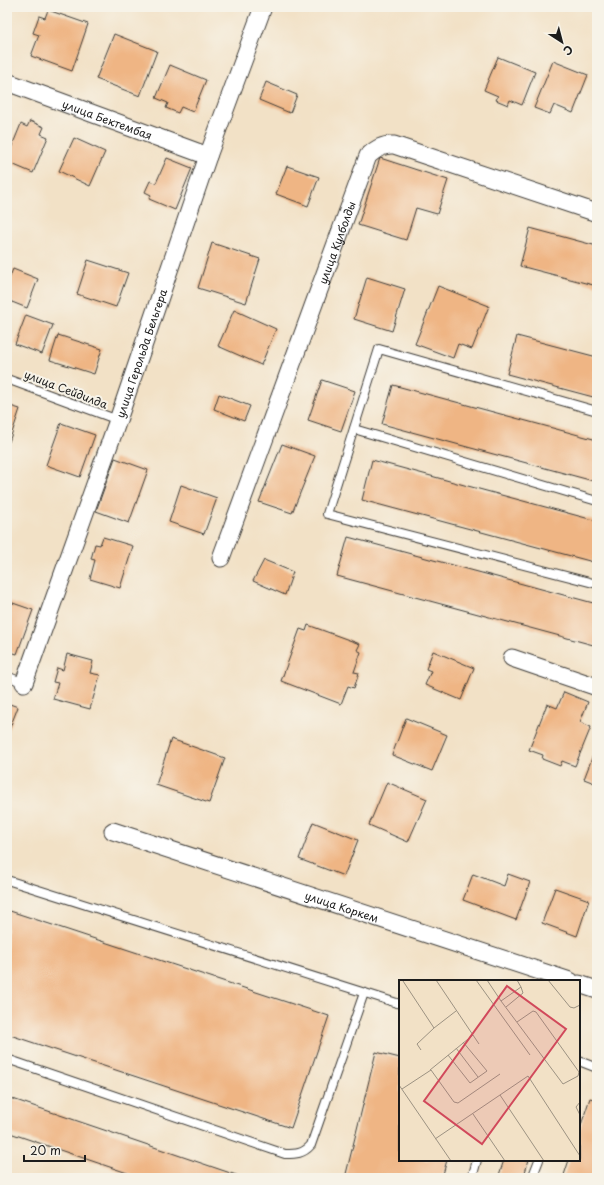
<svg xmlns="http://www.w3.org/2000/svg" width="604" height="1185" viewBox="0 0 604 1185" font-family="'Playpen Sans',sans-serif">
  <style>
    .building { fill: #efb584 }
    .lines { fill: none; stroke-linecap: round; stroke-linejoin: round }
    .lane-casing { stroke: #3c3a36; stroke-width: 10 }
    .street-casing { stroke: #3c3a36; stroke-width: 19 }
    .lane { stroke: #fff; stroke-width: 8 }
    .street { stroke: #fff; stroke-width: 17 }
    .labels { text-anchor: middle; dominant-baseline: central; stroke-width: 4; stroke-linejoin: round; paint-order: stroke }
    .street-label { font-size: 11px; fill: #1c1c1c; stroke: #f7f3e8 }
    .inset-road { fill: none; stroke: #9c9282; stroke-width: 1 }
    .view { fill: #d1495b; fill-opacity: 0.15; stroke: #d1495b; stroke-width: 2 }
    .inset-edge { fill: none; stroke: #1c1c1c; stroke-width: 2 }
  </style>
  <rect width="100%" height="100%" fill="#f7f3e8"/>
  <filter id="ink" filterUnits="userSpaceOnUse"><feTurbulence type="fractalNoise" baseFrequency=".025" numOctaves="2"/><feDisplacementMap in="SourceGraphic" scale="8" xChannelSelector="R" yChannelSelector="G"/><feConvolveMatrix kernelMatrix="1 2 1 2 8 2 1 2 1" color-interpolation-filters="sRGB"/></filter>
  <filter id="wash" filterUnits="userSpaceOnUse"><feTurbulence type="fractalNoise" baseFrequency=".012" numOctaves="4" result="noise"/><feDisplacementMap in="SourceGraphic" scale="16" xChannelSelector="R" yChannelSelector="G"/><feGaussianBlur stdDeviation="0.9" result="paint"/><feColorMatrix in="noise" values="0 0 0 0 0 0 0 0 0 0 0 0 0 0 0 0 0 1.4 0 .05"/><feComposite in="paint" operator="in"/></filter>
  <g filter="url(#wash)">
    <rect width="100%" height="100%" fill="#f2e1c6"/>
    <g id="blocks">
      <g class="building">
        <path d="M7 7H11L7 19Z"/>
        <path d="M48 10 88 24 72 71 31 56 39 35 33 33 39 16 45 18Z"/>
        <path d="M114 34 157 51 140 96 96 79Z"/>
        <path d="M498 57 535 72 522 105 510 100 508 105 496 100 498 96 484 90Z"/>
        <path d="M553 61 588 75 573 113 554 105 550 114 534 108Z"/>
        <path d="M170 65 206 80 193 112 181 107 178 113 166 108 168 103 156 98Z"/>
        <path d="M266 82 297 95 290 113 259 100Z"/>
        <path d="M30 121 44 127 41 134 48 137 33 173 7 162V158L21 124 27 127Z"/>
        <path d="M74 138 105 152 90 186 59 171Z"/>
        <path d="M167 158 192 168 175 210 149 199 151 195 145 192 150 181 156 183Z"/>
        <path d="M380 158 448 180 437 214 416 208 406 240 358 225Z"/>
        <path d="M287 166 319 177 308 206 276 194Z"/>
        <path d="M530 228 597 246V286L520 266Z"/>
        <path d="M212 243 260 259 246 303 198 288Z"/>
        <path d="M88 260 128 273 116 307 77 294Z"/>
        <path d="M13 269 38 279 27 308 7 300V284Z"/>
        <path d="M367 277 405 289 392 331 354 319Z"/>
        <path d="M438 286 489 306 472 349 458 344 453 358 415 344Z"/>
        <path d="M234 310 276 329 261 365 218 346Z"/>
        <path d="M26 315 53 325 42 354 15 344Z"/>
        <path d="M58 335 102 349 94 374 50 360Z"/>
        <path d="M517 336 597 357V398L507 374Z"/>
        <path d="M322 380 355 391 341 431 308 420Z"/>
        <path d="M393 385 597 440V482L382 424Z"/>
        <path d="M219 394 250 406 244 421 214 409Z"/>
        <path d="M7 405 20 409 9 442 7 441Z"/>
        <path d="M61 423 95 435 80 477 46 465Z"/>
        <path d="M282 444 315 456 292 513 259 502Z"/>
        <path d="M115 458 148 470 129 523 96 511Z"/>
        <path d="M372 460 597 521V563L362 500Z"/>
        <path d="M181 485 217 498 204 534 169 522Z"/>
        <path d="M103 537 133 546 120 588 90 579 95 560 91 559 95 544 100 545Z"/>
        <path d="M348 537 597 604V646L337 576Z"/>
        <path d="M264 560 293 572 285 595 253 581Z"/>
        <path d="M7 601 33 610 17 654 7 651Z"/>
        <path d="M308 625 360 644 357 650 361 652 354 672 359 673 354 688 348 686 341 704 281 681 300 629 306 631Z"/>
        <path d="M433 651 474 668 461 700 425 685 431 671 426 669Z"/>
        <path d="M67 654 93 661 90 673 100 675 90 709 53 699 58 683 53 682 57 668 63 670Z"/>
        <path d="M564 692 588 702 580 722 591 727 575 766 562 761 560 766 542 759 543 755 529 750 547 704 557 708Z"/>
        <path d="M7 703 18 707 7 735Z"/>
        <path d="M406 718 447 735 432 771 392 755Z"/>
        <path d="M171 739 225 758 209 803 156 785Z"/>
        <path d="M597 745V784L584 779Z"/>
        <path d="M387 782 427 799 408 842 369 825Z"/>
        <path d="M313 822 358 840 344 876 299 859Z"/>
        <path d="M473 874 504 886 508 874 530 882 516 920 463 900Z"/>
        <path d="M555 888 589 900 577 936 542 923Z"/>
        <path d="M7 910 329 1016 291 1128 7 1034Z"/>
        <path d="M376 1052 400 1058V1160H447L442 1178H345Z"/>
        <path d="M7 1097 245 1178H142L7 1132Z"/>
        <path d="M590 1098 597 1100V1178H563L569 1160H579V1131Z"/>
        <path d="M504 1160H529L523 1178H498Z"/>
      </g>
    </g>
  </g>
  <g filter="url(#ink)">
    <use href="#blocks" fill-opacity="0" stroke="#3c3a36" stroke-width="1"/>
    <g class="lines">
      <defs>
        <g id="lane">
          <path d="M7 379 118 420"/>
          <path d="M597 411 379 349 327 514 597 584"/>
          <path d="M354 429 597 501"/>
          <path d="M7 676 24 683"/>
          <path d="M7 880 400 1004"/>
          <path d="M7 1059 285 1154C296 1154 303 1154 311 1145L364 993"/>
          <path d="M579 1061 597 1068"/>
          <path d="M472 1178 477 1160"/>
          <path d="M532 1178 539 1160"/>
        </g>
        <g id="street">
          <path id="s1" d="M7 82 208 156"/>
          <path id="s2" d="M221 558 368 156C376 149 383 144 394 145L597 213"/>
          <path d="M512 658 597 687"/>
          <path id="s3" d="M24 683 118 420 208 156 263 7"/>
          <path id="s4" d="M113 831 570 981"/>
          <path d="M579 984 597 990"/>
        </g>
      </defs>
      <use href="#lane" class="lane-casing"/>
      <use href="#street" class="street-casing"/>
      <use href="#lane" class="lane"/>
      <use href="#street" class="street"/>
    </g>
  </g>
  <g class="labels">
    <g class="street-label">
      <text stroke="none"><textPath href="#s1" startOffset="107">улица Бектембая</textPath></text>
      <text stroke="none"><textPath href="#s2" startOffset="336">улица Кулболды</textPath></text>
      <text stroke="none"><textPath href="#s3" startOffset="350">улица Герольда Бельгера</textPath></text>
      <text transform="translate(66 389) rotate(21)">улица Сейдилда</text>
      <text stroke="none"><textPath href="#s4" startOffset="241">улица Коркем</textPath></text>
    </g>
  </g>
  <g transform="translate(399 980)">
    <rect width="181" height="181" fill="#f2e1c6"/>
    <path class="inset-road" d="M37 0 80 64M77 0 131 75M88 0 102 21 122 7 118 0M149 0 171 27 175 28 181 25M4 1 35 48 57 31M102 21 164 104 179 96 180 92 137 32 134 31 118 42M107 27 124 13 122 7M57 68 79 97M22 70 18 64 35 48M49 75 71 103 88 91 64 62M31 90 74 55M0 105 52 181M3 109 32 90 55 122 59 123 101 94M101 115 145 181M181 122 177 127 181 135M74 134 106 181M36 159 129 96 181 176"/>
    <path class="view" d="M108 6 167 49 83 164 25 121Z"/>
    <rect width="181" height="181" class="inset-edge"/>
  </g>
  <rect width="604" height="1185" fill="none" stroke="#f7f3e8" stroke-width="24"/>
  <g transform="translate(562 42) rotate(144)" stroke="#f7f3e8" stroke-width="3" paint-order="stroke">
  <path d="M0-3L7 15L0 10L-7 15Z" fill="#1c1c1c"/>
  <text y="-6" font-size="11" font-weight="bold" text-anchor="middle" fill="#1c1c1c">С</text>
  </g>
  <path d="M24 1155v6h61v-6" fill="none" stroke="#1c1c1c" stroke-width="2"/>
  <text x="30" y="1155" font-size="12" fill="#1c1c1c" stroke="#f7f3e8" stroke-width="3" paint-order="stroke">20 m</text>
</svg>
